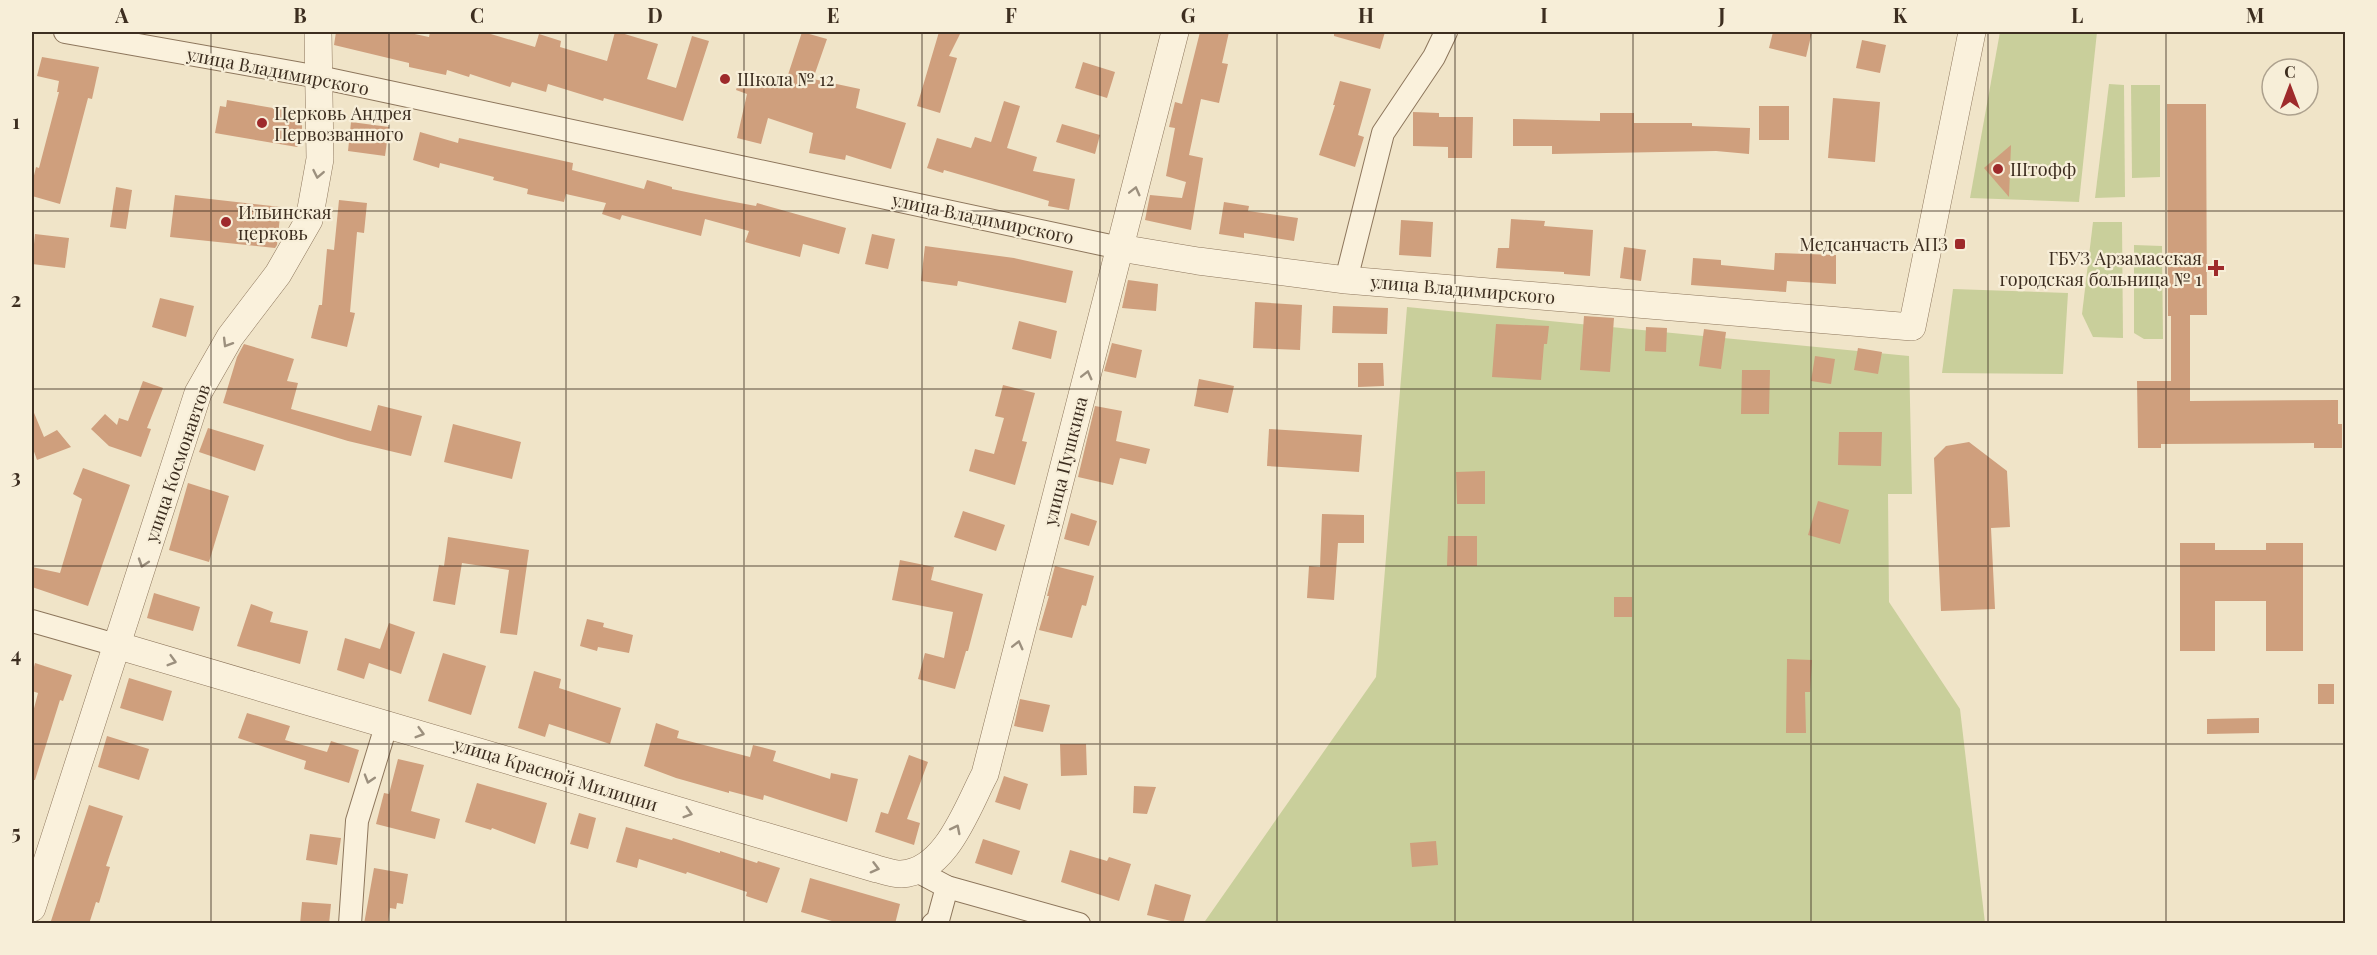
<svg xmlns="http://www.w3.org/2000/svg" width="2377" height="955" viewBox="0 0 2377 955" font-family="'Playfair Display',serif">
  <style>
    .green { fill: #c9cf9b }
    .building { fill: #cf9f7d }
    .lines { fill: none; stroke-linecap: round; stroke-linejoin: round }
    .minor-casing { stroke: #8d765c; stroke-width: 24 }
    .tertiary-casing { stroke: #8d765c; stroke-width: 28 }
    .minor { stroke: #faf1dc; stroke-width: 22 }
    .tertiary { stroke: #faf1dc; stroke-width: 27 }
    .oneway { stroke: #9c907e }
    .grid { fill: none; stroke: #3d2e20; stroke-width: 1.5; stroke-opacity: 0.55 }
    .poi-dot { fill: #9e2a2b; stroke: #f7eed8; stroke-width: 2 }
    .labels { text-anchor: middle; dominant-baseline: central; stroke-width: 4.5; stroke-linejoin: round; paint-order: stroke }
    .street-label { font-size: 18px; fill: #3d2e20; stroke: #f7eed8 }
    .poi-label { font-size: 18px; fill: #3d2e20; stroke: #f7eed8; text-anchor: start }
    .neatline { fill: none; stroke: #3d2e20; stroke-width: 2 }
    .grid-label { font-size: 20px; text-anchor: middle; font-weight: bold; fill: #3d2e20 }
  </style>
  <rect width="100%" height="100%" fill="#f0e4c8"/>
  <g class="green">
    <path d="M2000 32H2097L2079 202 1970 198Z"/>
    <path d="M2109 84 2124 85 2125 197 2095 198Z"/>
    <path d="M2131 85H2160V177L2132 178Z"/>
    <path d="M2093 222H2122L2123 338 2093 337 2082 314Z"/>
    <path d="M2134 245 2162 246 2163 339H2144L2134 333Z"/>
    <path d="M1953 289 2068 293 2063 374 1942 373Z"/>
    <path d="M1407 307 1909 356 1912 494H1888L1889 602 1960 709 1985 923 1203 924 1376 677Z"/>
  </g>
  <g class="building">
    <path d="M336 32H405L429 37 430 32H484L535 47 539 34 561 41 560 47 607 61 615 32H618L658 44 647 79 676 88 692 36 709 41 683 121 604 98 603 101 548 84 546 92 512 82 510 87 470 74 469 77 447 70 446 75 409 67V63L334 45Z"/>
    <path d="M802 32 827 39 813 79 860 89 856 108 906 123 891 169 846 155 845 160 809 153 813 133 768 118 761 144 737 138 747 94 736 90 741 76 749 79 751 72 785 84Z"/>
    <path d="M939 32H961L949 56 957 58 940 113 917 106Z"/>
    <path d="M1200 32H1229L1222 63 1228 64 1219 103 1201 99 1189 155 1203 158 1191 230 1145 220 1150 195 1182 198 1186 182 1166 176 1175 128 1169 127 1175 102 1182 104Z"/>
    <path d="M1334 32H1385L1380 49 1334 36Z"/>
    <path d="M1773 32H1812L1806 57 1769 48Z"/>
    <path d="M1862 40 1886 45 1880 73 1856 68Z"/>
    <path d="M42 57 99 67 92 99 88 98 60 204 32 196V184L36 167 39 168 59 92H57L59 81 37 76Z"/>
    <path d="M1083 62 1115 72 1107 98 1075 88Z"/>
    <path d="M1340 81 1371 89 1358 135 1364 137 1355 167 1319 155 1335 105H1333Z"/>
    <path d="M1833 98 1880 102 1875 162 1828 158Z"/>
    <path d="M227 100 302 113V143L297 147 215 133 220 106 226 107Z"/>
    <path d="M1004 101 1020 106 1007 148 1037 157 1033 171 1075 179 1069 210 1048 206 1049 201 989 183 944 170 943 173 927 168 937 138 971 148 975 137 991 142Z"/>
    <path d="M2167 104H2206L2207 315H2190V401L2338 400V424H2342V448H2314V443L2161 444V448H2138L2137 381H2171V316H2168Z"/>
    <rect x="1759" y="106" width="30" height="34"/>
    <path d="M1413 112 1439 113V117H1473L1472 158H1448V147L1413 146Z"/>
    <path d="M1600 113H1634V123H1692V126L1750 128 1749 154 1716 151 1552 154V146H1513V119L1600 121Z"/>
    <path d="M351 122 389 127 385 156 348 151Z"/>
    <path d="M1062 124 1100 135 1095 154 1056 142Z"/>
    <path d="M420 132 458 143 459 138 573 163 572 170 644 189 647 180 672 187V189L724 200 756 206 757 203 846 228 839 254 803 244 800 257 745 242 749 231 705 219 701 236 622 215 620 220 602 214 606 203 566 194 564 202 527 194 528 189 493 180 494 177 440 163 439 168 413 160Z"/>
    <path d="M2011 145 2009 197 1984 168Z"/>
    <path d="M116 187 132 190 126 229 110 227Z"/>
    <path d="M175 195 281 207 277 245 275 248 170 237Z"/>
    <path d="M339 200 367 203 364 233 357 232 350 312 355 313 347 347 311 338 319 305H322L327 249 334 250Z"/>
    <path d="M1224 202 1249 206 1248 211 1298 218 1294 241 1244 233V238L1219 234Z"/>
    <path d="M1511 219 1545 221 1544 226 1593 230 1590 276 1564 274V272L1496 268 1498 248H1509Z"/>
    <path d="M1401 220 1433 222 1431 257 1399 255Z"/>
    <path d="M35 234 69 238 65 268 32 264Z"/>
    <path d="M872 234 895 239 888 269 865 264Z"/>
    <path d="M925 246 1014 258 1073 271 1066 303 958 281 957 286 921 281Z"/>
    <path d="M1624 247 1646 250 1641 281 1620 278Z"/>
    <path d="M1775 253 1836 255V284L1787 281 1786 292 1691 285 1693 258 1721 260V265L1774 270Z"/>
    <path d="M1128 280 1158 284 1156 311 1122 308Z"/>
    <path d="M160 298 194 306 186 337 152 327Z"/>
    <path d="M1255 302 1302 305 1300 350 1253 348Z"/>
    <path d="M1333 306 1388 308 1387 334 1332 333Z"/>
    <path d="M1584 316 1614 318 1610 372 1580 370Z"/>
    <path d="M1019 321 1057 331 1051 359 1012 349Z"/>
    <path d="M1496 324 1549 326 1547 344H1544L1541 380 1492 377Z"/>
    <path d="M1646 327 1667 328 1666 352 1645 351Z"/>
    <path d="M1704 329 1726 332 1721 369 1699 366Z"/>
    <path d="M1112 343 1142 350 1136 378 1104 371Z"/>
    <path d="M244 344 294 359 287 381 298 383 291 409 371 431 378 405 422 416 411 456 348 441 223 403 237 357Z"/>
    <path d="M1858 348 1882 352 1878 374 1854 370Z"/>
    <path d="M1815 356 1835 359 1831 384 1811 381Z"/>
    <path d="M1358 363H1383L1384 386 1358 387Z"/>
    <path d="M1742 370H1770L1769 414H1741Z"/>
    <path d="M1199 379 1234 386 1228 413 1194 406Z"/>
    <path d="M143 381 163 388 147 428 151 429 141 457 109 446 91 429 105 414 117 425 119 418 128 421Z"/>
    <path d="M1003 385 1035 393 1022 441 1027 442 1015 485 969 471 975 449 994 454 1004 418 995 416Z"/>
    <path d="M1095 406 1122 411 1116 441 1150 449 1146 464 1120 458 1113 485 1078 477Z"/>
    <path d="M32 408 44 437 57 430 71 447 37 460 32 446Z"/>
    <path d="M453 424 521 442 512 479 444 462Z"/>
    <path d="M208 428 264 445 255 471 199 452Z"/>
    <path d="M1269 429 1362 435 1359 472 1267 466Z"/>
    <path d="M1839 432H1882L1881 466 1838 465Z"/>
    <path d="M1969 442 2007 471 2010 527 1991 528 1995 609 1941 611 1934 458 1946 446Z"/>
    <path d="M83 468 130 485 88 606 32 587V567L60 573 82 499 73 494Z"/>
    <path d="M1485 471V504H1457L1456 472Z"/>
    <path d="M188 483 229 496 209 562 169 550Z"/>
    <path d="M1818 501 1849 510 1840 544 1808 535Z"/>
    <path d="M963 511 1005 525 996 551 954 537Z"/>
    <path d="M1071 513 1097 521 1089 546 1064 539Z"/>
    <path d="M1322 514 1364 515V543H1338L1334 600 1307 598 1309 566 1320 567Z"/>
    <path d="M1448 536H1477V566H1447Z"/>
    <path d="M448 537 529 550 517 635 500 633 509 570 462 563 455 605 433 601 439 565 444 566Z"/>
    <path d="M2180 543H2215V550H2266V543H2303V651H2266V601H2215V651H2180Z"/>
    <path d="M900 560 934 567 931 580 983 594 968 651H966L955 689 918 679 925 653 944 658 953 612 892 600Z"/>
    <path d="M1055 566 1094 576 1086 606 1082 605 1072 638 1039 630 1049 596H1047Z"/>
    <path d="M154 593 200 607 193 631 147 618Z"/>
    <rect x="1614" y="597" width="18" height="20"/>
    <path d="M251 604 273 612 270 622 308 631 300 664 237 646Z"/>
    <path d="M587 619 604 623 603 627 633 635 629 653 598 647 597 651 580 646Z"/>
    <path d="M389 623 415 632 401 674 369 663 364 679 337 670 345 638 380 649Z"/>
    <path d="M443 653 486 666 471 715 428 701Z"/>
    <path d="M1787 659 1812 660 1810 692H1805L1806 733H1786Z"/>
    <path d="M35 663 72 675 63 701 60 700 35 780H32V716L38 693 32 691V675Z"/>
    <path d="M534 671 561 679 559 688 621 708 610 744 549 724 545 737 518 728Z"/>
    <path d="M129 678 172 691 163 721 120 708Z"/>
    <rect x="2318" y="684" width="16" height="20"/>
    <path d="M1020 699 1050 705 1043 732 1014 726Z"/>
    <path d="M247 713 290 726 285 740 327 752 331 741 359 750 349 783 304 769 306 761 238 738Z"/>
    <path d="M2259 718V733L2207 734V719Z"/>
    <path d="M656 723 679 731 677 738 750 757 753 745 776 751 773 761 830 779 831 773 858 779 847 822 764 795 763 800 729 791V793L676 778 644 766Z"/>
    <path d="M107 736 149 749 139 780 98 767Z"/>
    <path d="M1060 744H1086L1087 775 1061 776Z"/>
    <path d="M909 755 928 762 907 819 920 823 914 845 875 832 881 812 888 814Z"/>
    <path d="M398 759 424 765 411 811 440 819 435 839 376 824 384 793 389 794Z"/>
    <path d="M1004 776 1028 784 1020 810 995 802Z"/>
    <path d="M477 783 547 803 535 844 492 828 491 830 465 822Z"/>
    <path d="M1134 786 1156 787 1147 814 1133 813Z"/>
    <path d="M89 805 123 816 106 866 110 867 99 903 96 902 89 924H50Z"/>
    <path d="M579 813 596 818 588 849 570 844Z"/>
    <path d="M626 827 672 840 673 838 720 853V851L757 863 758 861 780 868 767 903 746 896 747 892 687 872 686 874 639 859 637 868 616 862Z"/>
    <path d="M310 834 341 838 337 865 306 860Z"/>
    <path d="M983 839 1020 851 1012 875 975 863Z"/>
    <path d="M1436 841 1438 865 1412 867 1410 843Z"/>
    <path d="M1070 850 1107 861 1109 857 1131 864 1119 901 1061 882Z"/>
    <path d="M374 868 408 874 403 904 397 903 396 909 390 908 388 924H364Z"/>
    <path d="M810 878 900 904 895 924H842L801 912Z"/>
    <path d="M1155 884 1191 895 1183 924 1147 915Z"/>
    <path d="M302 902 331 904 329 924H300Z"/>
  </g>
  <g class="lines">
    <defs>
      <g id="minor">
        <path d="M65 32 319 77 1120 248"/>
        <path d="M1346 280 1383 133 1434 57 1446 32"/>
        <path d="M32 621 116 645"/>
        <path d="M917 871 947 887 1079 924"/>
        <path d="M350 924 357 821 387 723"/>
        <path d="M933 924 938 920 947 887"/>
      </g>
      <g id="tertiary">
        <path d="M1120 248 1198 261 1346 280 1912 327 1972 32"/>
        <path d="M116 645 877 869C885 871 893 874 901 874 946 872 967 808 985 774L1175 32"/>
        <path d="M32 908 198 393 230 337 278 274 309 220 320 159 318 32"/>
      </g>
    </defs>
    <use href="#minor" class="minor-casing"/>
    <use href="#tertiary" class="tertiary-casing"/>
    <use href="#minor" class="minor"/>
    <use href="#tertiary" class="tertiary"/>
  </g>
  <defs><path id="oneway-chevron" d="M-2-3.5L2.5 0L-2 3.5" fill="none" stroke-width="1.6" stroke-linecap="round" stroke-linejoin="round" transform="scale(1.5)"/></defs>
  <g class="oneway">
    <use href="#oneway-chevron" transform="translate(318 174) rotate(101)"/>
    <use href="#oneway-chevron" transform="translate(1135 191) rotate(-76)"/>
    <use href="#oneway-chevron" transform="translate(227 343) rotate(121)"/>
    <use href="#oneway-chevron" transform="translate(1087 375) rotate(-76)"/>
    <use href="#oneway-chevron" transform="translate(143 563) rotate(108)"/>
    <use href="#oneway-chevron" transform="translate(1018 645) rotate(-76)"/>
    <use href="#oneway-chevron" transform="translate(172 661) rotate(16)"/>
    <use href="#oneway-chevron" transform="translate(420 733) rotate(16)"/>
    <use href="#oneway-chevron" transform="translate(369 779) rotate(107)"/>
    <use href="#oneway-chevron" transform="translate(688 813) rotate(17)"/>
    <use href="#oneway-chevron" transform="translate(956 829) rotate(-63)"/>
    <use href="#oneway-chevron" transform="translate(875 868) rotate(15)"/>
  </g>
  <path class="grid" d="M211 32V924M389 32V924M566 32V924M744 32V924M922 32V924M1100 32V924M1277 32V924M1455 32V924M1633 32V924M1811 32V924M1988 32V924M2166 32V924M32 211H2346M32 389H2346M32 566H2346M32 744H2346"/>
  <g class="poi-dot">
    <circle cx="725" cy="79" r="6"/>
    <circle cx="262" cy="123" r="6"/>
    <circle cx="1998" cy="169" r="6"/>
    <circle cx="226" cy="222" r="6"/>
    <rect x="1954" y="238" width="12" height="12" rx="3"/>
    <path d="M2213 259h6v6h6v6h-6v6h-6v-6h-6v-6h6z"/>
  </g>
  <g class="labels">
    <g class="street-label">
      <text transform="translate(278 71) rotate(11)">улица Владимирского</text>
      <text transform="translate(983 218) rotate(12)">улица Владимирского</text>
      <text transform="translate(1463 289) rotate(5)">улица Владимирского</text>
      <text transform="translate(1065 461) rotate(-76)">улица Пушкина</text>
      <text transform="translate(177 463) rotate(-71)">улица Космонавтов</text>
      <text transform="translate(556 774) rotate(17)">улица Красной Милиции</text>
    </g>
    <g class="poi-label">
      <text x="737" y="79">Школа № 12</text>
      <text x="274" y="113">Церковь Андрея<tspan x="274" dy="21">Первозванного</tspan></text>
      <text x="2010" y="169">Штофф</text>
      <text x="238" y="212">Ильинская<tspan x="238" dy="21">церковь</tspan></text>
      <text x="1948" y="244" text-anchor="end">Медсанчасть АПЗ</text>
      <text x="2202" y="258" text-anchor="end">ГБУЗ Арзамасская<tspan x="2202" dy="21">городская больница № 1</tspan></text>
    </g>
  </g>
  <rect width="2377" height="955" fill="none" stroke="#f7eed8" stroke-width="66"/>
  <g transform="translate(2290 87)"><circle r="28" fill="#f7eed8" stroke="#ada18e" stroke-width="1.5"/>
  <path d="M0-4.5L10 22L0 15L-10 22Z" fill="#9e2a2b"/>
  <text y="-9" font-size="16" font-weight="bold" text-anchor="middle" fill="#3d2e20">С</text>
  </g>
  <rect x="33" y="33" width="2311" height="889" class="neatline"/>
  <g class="grid-label">
    <text x="122" y="23">A</text>
    <text x="300" y="23">B</text>
    <text x="477" y="23">C</text>
    <text x="655" y="23">D</text>
    <text x="833" y="23">E</text>
    <text x="1011" y="23">F</text>
    <text x="1188" y="23">G</text>
    <text x="1366" y="23">H</text>
    <text x="1544" y="23">I</text>
    <text x="1722" y="23">J</text>
    <text x="1900" y="23">K</text>
    <text x="2077" y="23">L</text>
    <text x="2255" y="23">M</text>
    <text x="16" y="129">1</text>
    <text x="16" y="307">2</text>
    <text x="16" y="484">3</text>
    <text x="16" y="662">4</text>
    <text x="16" y="840">5</text>
  </g>
</svg>
